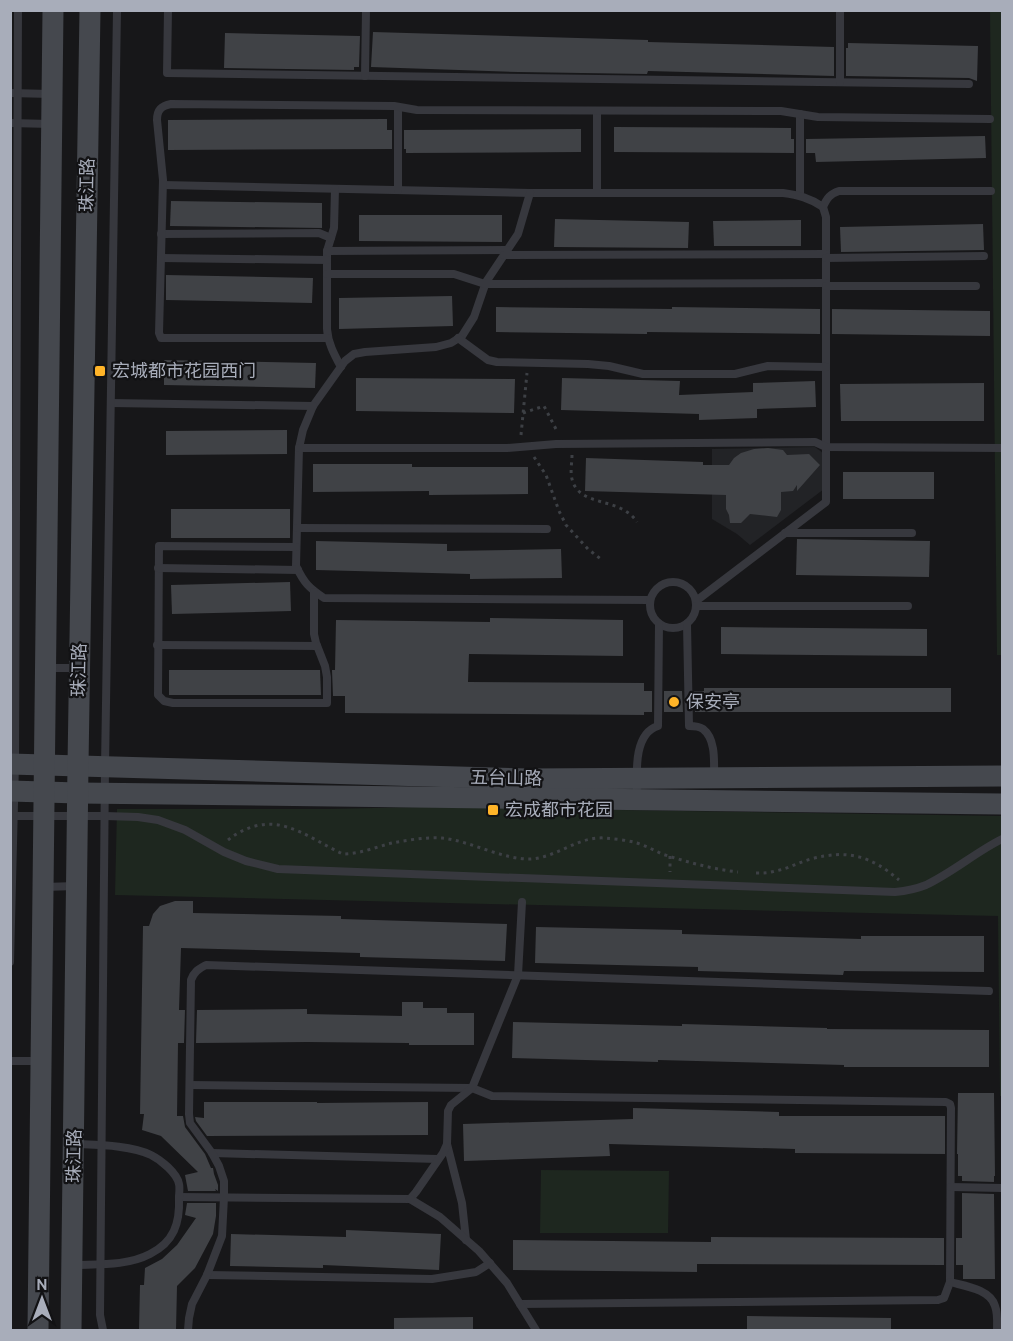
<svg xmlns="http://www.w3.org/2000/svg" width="1013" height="1341" viewBox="0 0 1013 1341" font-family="Cabin,'Noto Sans SC',sans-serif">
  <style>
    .built { fill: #222326 }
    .green { fill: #1e271f }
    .building { fill: #404246 }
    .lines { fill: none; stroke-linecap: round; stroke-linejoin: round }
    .path { stroke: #3d4045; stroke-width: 3; stroke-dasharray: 3 4.5; stroke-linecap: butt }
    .lane { stroke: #37383e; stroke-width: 8 }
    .secondary { stroke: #45484e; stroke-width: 21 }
    .poi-dot { fill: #ffb428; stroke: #121214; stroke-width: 2 }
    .labels { text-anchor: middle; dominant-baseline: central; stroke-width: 4.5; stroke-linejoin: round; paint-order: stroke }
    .street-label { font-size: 18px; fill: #a8adba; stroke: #121214 }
    .poi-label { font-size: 18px; fill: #a8adba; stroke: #121214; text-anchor: start }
  </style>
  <rect width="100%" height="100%" fill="#171719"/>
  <path class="built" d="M815 447 823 453 824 489 750 545 737 534 712 519V449Z"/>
  <g class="green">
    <path d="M990 11H1002V655H997Z"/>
    <path d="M422 807 1002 816V1096H1000L998 916 115 895 117 809H328Z"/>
    <path d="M541 1170 669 1171 668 1233H540Z"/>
  </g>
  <g class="building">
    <path d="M373 32 648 40V42L834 47V76L648 71 647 74 518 72 371 67Z"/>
    <path d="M225 33 360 36 359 67H354V70L224 68Z"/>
    <path d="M848 43 978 46 977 81 969 78 846 76V48H848Z"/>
    <path d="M387 119V130H392V149L168 150V120Z"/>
    <path d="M614 127 791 128V139H794V153L614 152Z"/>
    <path d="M581 129V152L406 153V149H404V130Z"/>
    <path d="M985 136 986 158 816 162 815 153H806V139Z"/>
    <path d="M171 201 322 203V228L170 226Z"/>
    <path d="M359 215H502V242L359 241Z"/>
    <path d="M555 219 689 222 688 248 554 247Z"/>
    <path d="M801 220V246H714L713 221Z"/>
    <path d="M983 224 984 250 841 252 840 227Z"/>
    <path d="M166 275 313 278 312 303 166 300Z"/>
    <path d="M452 296 453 326 339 329V298Z"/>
    <path d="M496 307 672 309V307L820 309V334L647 332V334L496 332Z"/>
    <path d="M832 309 990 311V336L832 334Z"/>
    <path d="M164 360 316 363 315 388 164 385Z"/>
    <path d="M356 378 515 379 514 413 356 411Z"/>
    <path d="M562 378 680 381 679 395 753 392V383L815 381 816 407 757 409V418L699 420V414L561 410Z"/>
    <path d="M984 383V421H841L840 384Z"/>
    <path d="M287 430V454L166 455V431Z"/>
    <path d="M768 448 783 450 787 455 809 454 820 465 797 491V485L793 491 781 492V510L777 517 750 514 741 523H730L729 515 726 509V495L585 491 586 458 703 462V465H729L734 458 741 453 754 449Z"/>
    <path d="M313 464H412V467H528V494L429 495V491L313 492Z"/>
    <rect x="843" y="472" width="91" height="27"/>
    <rect x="171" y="509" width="119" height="29"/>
    <path d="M797 539 930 541 929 577 796 575Z"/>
    <path d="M316 541 447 544V551L561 549 562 578 470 579V574L316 570Z"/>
    <path d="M290 582 291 611 172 614 171 585Z"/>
    <path d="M490 618 623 620V656L469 654 468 682 644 683V691H652V712H644V715L345 713V696H333L332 670H335L336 620 490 622Z"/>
    <path d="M721 627 927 629V656L721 654Z"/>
    <path d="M169 670H320L321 695H169Z"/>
    <path d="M704 688H951V712H695L694 691H704Z"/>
    <path d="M664 691H682L683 712H664Z"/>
    <path d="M175 901H193V913L341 916V919L507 924 505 961 360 957V953L181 948 179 1010H185L184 1043H178L177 1116H183L185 1127 205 1154 211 1168H213L214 1174 218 1185V1191L215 1189 216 1191H188L185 1175 198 1172 161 1136 142 1130 144 1114H140L143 926H149L153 914 160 906Z"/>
    <path d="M536 927 682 930V934L861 939V936H984V972L844 971 843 975 698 971V967L535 963Z"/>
    <path d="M402 1002H423V1008H447V1013H474V1045H409V1043L307 1042 196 1043 197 1010 307 1009V1014L402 1016Z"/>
    <path d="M513 1022 682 1026V1024L827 1028V1029L989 1030V1067H844V1065L658 1060V1062L512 1058Z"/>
    <path d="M958 1093H994L995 1176H994V1182L962 1181V1176H958V1154H957Z"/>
    <path d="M204 1102H317V1103L428 1102V1135L207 1136 196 1121 195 1117 204 1118Z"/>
    <path d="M633 1108 779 1112V1116H945V1154L795 1153V1149L609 1144 610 1156 464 1161 463 1124 633 1119Z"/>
    <path d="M962 1193 994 1194 995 1279H963V1265H956V1238H962Z"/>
    <path d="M187 1203H216V1216L213 1234 195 1268 177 1286 176 1330H139L140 1285H144L145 1268 162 1259 177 1245 196 1218 185 1215Z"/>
    <path d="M346 1230 441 1234 439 1270 323 1265V1268L230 1266 231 1234 346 1237Z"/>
    <path d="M711 1237 944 1238V1265L697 1264V1272L513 1270V1240L711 1242Z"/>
    <path d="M747 1316 891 1318V1330H747Z"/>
    <path d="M473 1317V1330H394V1318Z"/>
  </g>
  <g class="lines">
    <g class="path">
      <path d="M523 413 544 406 558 433"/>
      <path d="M521 435 527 373"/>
      <path d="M572 455C572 463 570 471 572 479 579 508 620 496 637 522"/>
      <path d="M534 457 546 475 559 511 566 525 588 549 602 560"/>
      <path d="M228 840C244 827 266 820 287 827 305 832 325 846 343 854 360 854 376 847 392 843 408 840 426 837 442 838 471 841 503 860 531 859 558 857 578 836 605 838 615 839 627 840 637 843 646 846 654 850 662 854 687 862 712 869 738 872"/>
      <path d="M670 856V872"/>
      <path d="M756 873C763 873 769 873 775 871 788 869 799 862 811 859 848 849 871 856 899 880"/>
    </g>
    <g class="lane">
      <path d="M168 10 167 73 969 84"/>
      <path d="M365 76 366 10"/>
      <path d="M840 82V10"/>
      <path d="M10 93 51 94"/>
      <path d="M597 111V193"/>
      <path d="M800 114V195"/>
      <path d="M10 123 51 124"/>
      <path d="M163 185 530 193H783C798 195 810 198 823 207L826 217V502L696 601"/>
      <path d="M335 189 334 228 327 251V329C328 343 334 354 341 367"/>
      <path d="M398 190V107"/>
      <path d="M530 193 518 234 486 282 474 317 462 336 451 343 436 347 365 352 354 354 345 361 313 406 303 430 299 448 296 566C304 583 309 588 324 598L650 600"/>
      <path d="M823 207C827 198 830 194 839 191H991"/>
      <path d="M161 234 319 233 331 238"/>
      <path d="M327 251 507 250"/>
      <path d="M504 255 826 254"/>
      <path d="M161 258 327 260"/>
      <path d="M826 258 984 256"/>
      <path d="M327 274H454L485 284 826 283"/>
      <path d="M826 286H976"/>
      <path d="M328 338H161L159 333 163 180 157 120C157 110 161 106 171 104L394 106 417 110 781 111 818 117 990 119"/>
      <path d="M458 338 488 360 497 362 588 364 609 366 643 374H735L768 366 826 367"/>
      <path d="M111 403 313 406"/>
      <path d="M299 448H507L556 444 815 442 826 447 1002 448"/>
      <path d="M297 528 547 529"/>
      <path d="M785 533H912"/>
      <path d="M296 547 159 546 158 695 164 701 173 703H327V677L325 666 316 643 314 634V592"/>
      <path d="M158 568 298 570"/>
      <circle cx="673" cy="605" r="23"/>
      <path d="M696 606H908"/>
      <path d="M687 624 689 726C694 726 699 726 703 729 716 739 714 762 714 776"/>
      <path d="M157 645 317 646"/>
      <path d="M47 668H77"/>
      <path d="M637 799C637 777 632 734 658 726L659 624"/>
      <path d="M13 816H105L138 817 158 820 185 830 224 852 246 861 278 869 895 892C906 891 916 889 926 885 953 872 976 852 1002 839"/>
      <path d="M45 887 75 886"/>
      <path d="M10 962 15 764 18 10"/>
      <path d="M10 1061H39"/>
      <path d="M190 1085 472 1088 492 1096 946 1102 950 1104 951 1108 950 1282 944 1298 938 1300 520 1304"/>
      <path d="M447 1144 462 1203 466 1240"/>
      <path d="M212 1153 438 1159"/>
      <path d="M951 1187 1002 1188"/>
      <path d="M179 1197 410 1199 416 1192 443 1153 447 1144 448 1111 451 1105 472 1088 518 975 522 902"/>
      <path d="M410 1199 440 1217 479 1251 507 1283 536 1330"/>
      <path d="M74 1265C99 1264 127 1266 150 1254 174 1242 180 1223 179 1198 179 1194 180 1188 179 1184 177 1173 161 1160 151 1155 131 1145 97 1145 75 1144"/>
      <path d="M207 1275 432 1279 476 1272 490 1263"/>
      <path d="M950 1282C964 1286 990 1289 995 1306 998 1314 997 1323 997 1330"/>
      <path d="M103 1330 100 1315 105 766 117 10"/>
      <path d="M188 1330 189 1318 192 1304 207 1275 222 1236 224 1197V1181L219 1166 212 1153 190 1123 189 1114 191 980C194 972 198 969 206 965L989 991"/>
    </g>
    <g class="secondary">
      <path d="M10 764 529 779 1002 776"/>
      <path d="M10 791 78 793 1002 804"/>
      <path d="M38 1330 53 10"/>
      <path d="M71 1330 78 765 90 10"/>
    </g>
  </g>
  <g class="poi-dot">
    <rect x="94" y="365" width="12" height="12" rx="3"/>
    <circle cx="674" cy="702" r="6"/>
    <rect x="487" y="804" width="12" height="12" rx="3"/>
  </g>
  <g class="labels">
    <g class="street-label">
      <text transform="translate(87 185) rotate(-89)">珠江路</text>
      <text transform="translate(79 670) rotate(-89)">珠江路</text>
      <text transform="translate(506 778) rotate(1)">五台山路</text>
      <text transform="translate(74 1156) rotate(-89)">珠江路</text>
    </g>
    <g class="poi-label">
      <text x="112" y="371">宏城都市花园西门</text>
      <text x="686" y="702">保安亭</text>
      <text x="505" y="810">宏成都市花园</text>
    </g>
  </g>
  <rect width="1013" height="1341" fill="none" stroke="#a8adba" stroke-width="24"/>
  <g transform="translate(42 1299)" stroke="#121214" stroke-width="4.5" paint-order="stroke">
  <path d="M0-4.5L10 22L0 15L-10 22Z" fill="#a8adba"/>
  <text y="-9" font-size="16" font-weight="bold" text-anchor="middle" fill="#a8adba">N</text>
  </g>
</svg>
